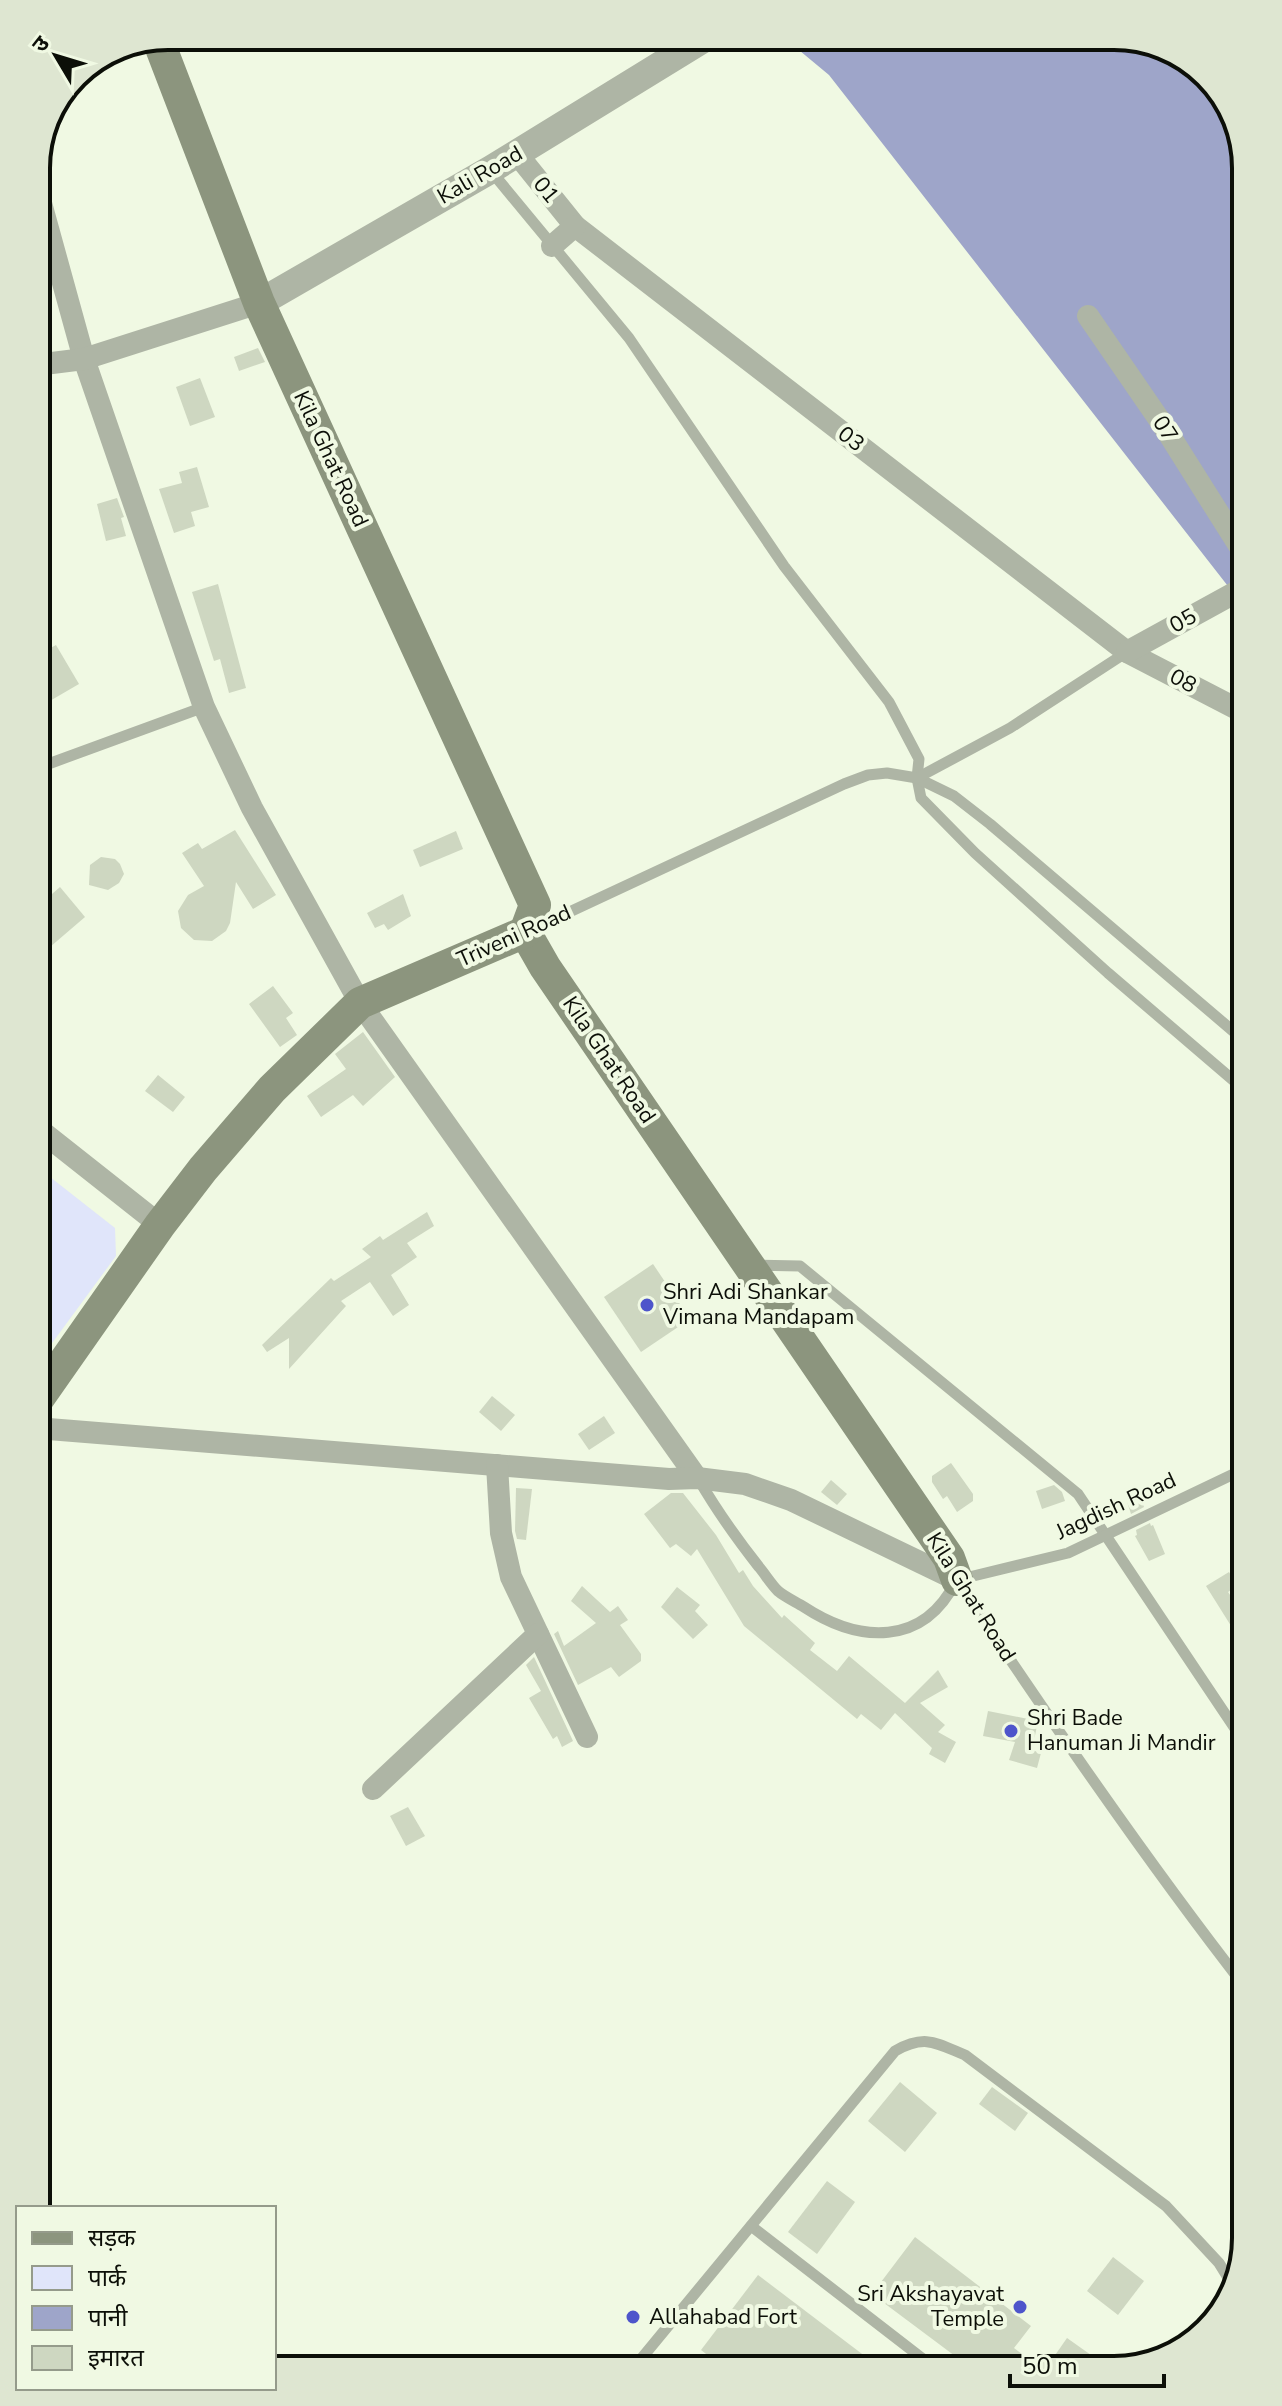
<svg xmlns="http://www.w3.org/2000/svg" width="1282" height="2406" viewBox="0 0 1282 2406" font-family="'Nunito Sans','Noto Sans Devanagari',sans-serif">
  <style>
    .green { fill: #e0e5fa }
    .water { fill: #9ea5c9 }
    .building { fill: #ced7c1 }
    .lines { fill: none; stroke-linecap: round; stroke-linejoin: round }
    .service { stroke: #aeb5a5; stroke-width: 11 }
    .minor { stroke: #aeb5a5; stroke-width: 22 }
    .tertiary { stroke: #aeb5a5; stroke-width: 28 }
    .secondary { stroke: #8c957e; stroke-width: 32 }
    .poi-dot { fill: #4e55cb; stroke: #f0f9e3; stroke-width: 3 }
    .labels { text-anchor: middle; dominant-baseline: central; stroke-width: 8; stroke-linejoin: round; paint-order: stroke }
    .street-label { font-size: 22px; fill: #0c0f08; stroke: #f0f9e3 }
    .poi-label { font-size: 22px; fill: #0c0f08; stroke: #f0f9e3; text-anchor: start }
    .rim { fill: none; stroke: #0c0f08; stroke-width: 4 }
  </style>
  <rect width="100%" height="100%" fill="#f0f9e3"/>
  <path class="green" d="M36 1166 115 1228 116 1256 36 1365Z"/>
  <path class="water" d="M782 36H1123L1188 59 1236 117 1238 599 829 75Z"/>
  <g class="building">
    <path d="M258 348 265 362 239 371 234 357Z"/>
    <path d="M200 378 215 417 190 426 176 387Z"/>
    <path d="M197 467 209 507 191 512 195 526 174 533 159 489 182 483 179 472Z"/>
    <path d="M117 498 124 517 121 518 126 536 106 541 97 504Z"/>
    <path d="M218 584 246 688 229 693 220 659 214 661 192 592Z"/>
    <path d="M56 645 79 684 36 709V656Z"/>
    <path d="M235 830 276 895 253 909 236 882 230 923 226 931 212 941 194 940 181 928 178 911 188 895 204 886 182 853 198 843 202 849Z"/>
    <path d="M456 831 463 849 420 867 413 850Z"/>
    <path d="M101 857 115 859 120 864 124 874 119 883 108 890 89 885 90 865Z"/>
    <path d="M60 887 85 917 36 959V908Z"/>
    <path d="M403 894 411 916 388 930 384 924 375 928 367 913Z"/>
    <path d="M273 986 293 1013 286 1018 297 1035 280 1047 249 1004Z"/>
    <path d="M363 1032 395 1077 363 1106 353 1095 321 1117 307 1096 346 1069 335 1054Z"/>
    <path d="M158 1075 185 1097 173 1112 145 1091Z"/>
    <path d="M427 1212 434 1226 407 1243 417 1257 391 1275 409 1305 393 1316 370 1282 341 1301 346 1306 289 1369V1338L267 1352 262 1345 331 1278 334 1281 371 1257 362 1249 380 1236 383 1240Z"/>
    <path d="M653 1264 690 1319 641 1352 604 1297Z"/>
    <path d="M492 1396 515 1415 501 1431 479 1412Z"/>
    <path d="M604 1416 615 1433 589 1450 578 1434Z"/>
    <path d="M951 1463 973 1494V1501L957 1512 947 1496 943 1499 932 1482V1476Z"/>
    <path d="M831 1480 847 1494 837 1505 821 1492Z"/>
    <path d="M1054 1485 1062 1492 1065 1501 1042 1509 1036 1491Z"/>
    <path d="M1136 1487 1144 1507 1131 1514 1124 1492Z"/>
    <path d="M516 1488 532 1489 526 1540 517 1539 515 1531Z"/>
    <path d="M671 1493H683L716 1535 739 1573 743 1570 753 1586 782 1618 784 1615 815 1643 810 1650 837 1671 849 1656 905 1703 938 1670 948 1687 920 1703 945 1725 938 1732 956 1742 945 1763 929 1754 932 1748 895 1713 881 1730 861 1714 857 1719 744 1626 697 1549 691 1556 676 1544 670 1548 644 1514Z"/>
    <path d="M1150 1523 1151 1526 1153 1525 1165 1554 1149 1561 1135 1536 1137 1535 1136 1530Z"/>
    <path d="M1229 1572 1237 1586 1228 1592 1243 1614V1645L1206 1586Z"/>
    <path d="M582 1586 610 1612 618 1606 628 1620 620 1625 641 1654V1661L619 1677 611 1667 578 1685 554 1634 558 1631 564 1646 596 1623 571 1601Z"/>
    <path d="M677 1587 700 1605 695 1611 708 1625 693 1639 661 1607Z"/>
    <path d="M534 1657 573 1741 562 1747 557 1736 553 1739 529 1698 541 1691 526 1665Z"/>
    <path d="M988 1711 1038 1721 1032 1750 1041 1753 1037 1768 1009 1760 1015 1742 983 1736Z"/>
    <path d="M408 1807 425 1836 406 1846 390 1816Z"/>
    <path d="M900 2082 937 2113 905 2152 868 2121Z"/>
    <path d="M992 2087 1028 2113 1015 2131 979 2104Z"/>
    <path d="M827 2181 855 2202 817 2254 788 2232Z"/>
    <path d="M915 2237 1031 2326 1014 2348 1031 2361 963 2362 872 2294Z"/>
    <path d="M1113 2257 1144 2281 1118 2315 1087 2291Z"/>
    <path d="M758 2275 874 2363 719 2364 701 2350Z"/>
    <path d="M1067 2338 1098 2360 1051 2361Z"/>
  </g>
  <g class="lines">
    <g class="service">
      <path d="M491 171 629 338 784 566 889 702 919 759 917 778 921 798 975 853 1108 973 1240 1086"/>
      <path d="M51 763 204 707"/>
      <path d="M917 778 954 796 990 824 1240 1037"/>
      <path d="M533 929 844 784 868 775 887 773 917 778 1010 728 1127 652"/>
      <path d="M755 1265 800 1266 1078 1494 1244 1742"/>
      <path d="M699 1480C717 1511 737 1539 759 1567 765 1574 771 1584 778 1591 785 1597 796 1602 804 1607 859 1643 923 1647 956 1581"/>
      <path d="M961 1579 1068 1553 1242 1470"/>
      <path d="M957 1581C1050 1719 1143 1856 1245 1987"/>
      <path d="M751 2226 927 2362"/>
      <path d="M636 2365 895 2051C925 2034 936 2043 965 2055L1166 2206 1219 2263 1232 2284"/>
    </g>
    <g class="minor">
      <path d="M517 154 575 226 1127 652 1239 710"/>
      <path d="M36 185 84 359 204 707 252 808 360 1003 697 1478"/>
      <path d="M552 246 575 226"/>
      <path d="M1088 316 1165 428 1238 544"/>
      <path d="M36 365 84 359 259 303"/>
      <path d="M1127 652 1238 591"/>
      <path d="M36 1127 160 1225"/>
      <path d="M36 1428 669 1479 697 1478 745 1484 791 1500 957 1580"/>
      <path d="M497 1465 501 1533 511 1577 587 1737"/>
      <path d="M373 1789 538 1634"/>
    </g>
    <path class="tertiary" d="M259 303 490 170 708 36"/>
    <g class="secondary">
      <path d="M158 40 259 303 535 905 525 932 545 967 949 1558 957 1580"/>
      <path d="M36 1402 160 1225 203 1169 272 1089 360 1003 525 932"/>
    </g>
  </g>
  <g class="poi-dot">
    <circle cx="647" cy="1305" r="8"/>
    <circle cx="1011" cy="1731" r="8"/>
    <circle cx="1020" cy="2307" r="8"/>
    <circle cx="633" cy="2317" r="8"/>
  </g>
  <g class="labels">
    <g class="street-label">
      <text transform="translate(480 175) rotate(-30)">Kali Road</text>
      <text transform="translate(546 190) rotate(51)">01</text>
      <text transform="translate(1165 429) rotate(57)">07</text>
      <text transform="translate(851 439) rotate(38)">03</text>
      <text transform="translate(331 459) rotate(65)">Kila Ghat Road</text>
      <text transform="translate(1183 621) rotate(-29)">05</text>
      <text transform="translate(1183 681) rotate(28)">08</text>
      <text transform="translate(514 936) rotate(-24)">Triveni Road</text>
      <text transform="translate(609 1060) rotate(56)">Kila Ghat Road</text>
      <text transform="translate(1116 1506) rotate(-25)">Jagdish Road</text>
      <text transform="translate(971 1597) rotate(58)">Kila Ghat Road</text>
    </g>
    <g class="poi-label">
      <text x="663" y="1292">Shri Adi Shankar<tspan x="663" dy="25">Vimana Mandapam</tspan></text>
      <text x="1027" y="1718">Shri Bade<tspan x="1027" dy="25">Hanuman Ji Mandir</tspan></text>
      <text x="1004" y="2294" text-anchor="end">Sri Akshayavat<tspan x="1004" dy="25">Temple</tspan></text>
      <text x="649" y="2317">Allahabad Fort</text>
    </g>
  </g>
  <path d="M0 0H1282V2406H0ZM168 50H1114A118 118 0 0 1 1232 168V2238A118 118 0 0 1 1114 2356H168A118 118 0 0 1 50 2238V168A118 118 0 0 1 168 50Z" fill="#dee6d1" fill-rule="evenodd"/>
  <path class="rim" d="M168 50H1114A118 118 0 0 1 1232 168V2238A118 118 0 0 1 1114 2356H168A118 118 0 0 1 50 2238V168A118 118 0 0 1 168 50Z"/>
  <rect x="16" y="2206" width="260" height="184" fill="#f0f9e3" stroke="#959b8b" stroke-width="2"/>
  <rect x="32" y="2232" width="40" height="12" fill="#8c957e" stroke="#959b8b" stroke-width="2"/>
  <text x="88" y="2246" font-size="24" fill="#0c0f08">सड़क</text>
  <rect x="32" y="2266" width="40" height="24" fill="#e0e5fa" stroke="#959b8b" stroke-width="2"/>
  <text x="88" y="2286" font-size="24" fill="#0c0f08">पार्क</text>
  <rect x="32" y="2306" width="40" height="24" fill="#9ea5c9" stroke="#959b8b" stroke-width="2"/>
  <text x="88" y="2326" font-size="24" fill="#0c0f08">पानी</text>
  <rect x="32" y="2346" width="40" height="24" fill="#ced7c1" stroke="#959b8b" stroke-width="2"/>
  <text x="88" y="2366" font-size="24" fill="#0c0f08">इमारत</text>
  <g transform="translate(56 56) rotate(308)" stroke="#f0f9e3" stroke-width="6" paint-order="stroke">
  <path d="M0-6L14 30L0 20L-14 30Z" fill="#0c0f08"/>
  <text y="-12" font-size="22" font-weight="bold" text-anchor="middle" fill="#0c0f08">उ</text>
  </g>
  <path d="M1010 2374v12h154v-12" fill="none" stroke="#0c0f08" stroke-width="4"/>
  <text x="1022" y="2374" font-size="24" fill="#0c0f08" stroke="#f0f9e3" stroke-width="6" paint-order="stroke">50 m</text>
</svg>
